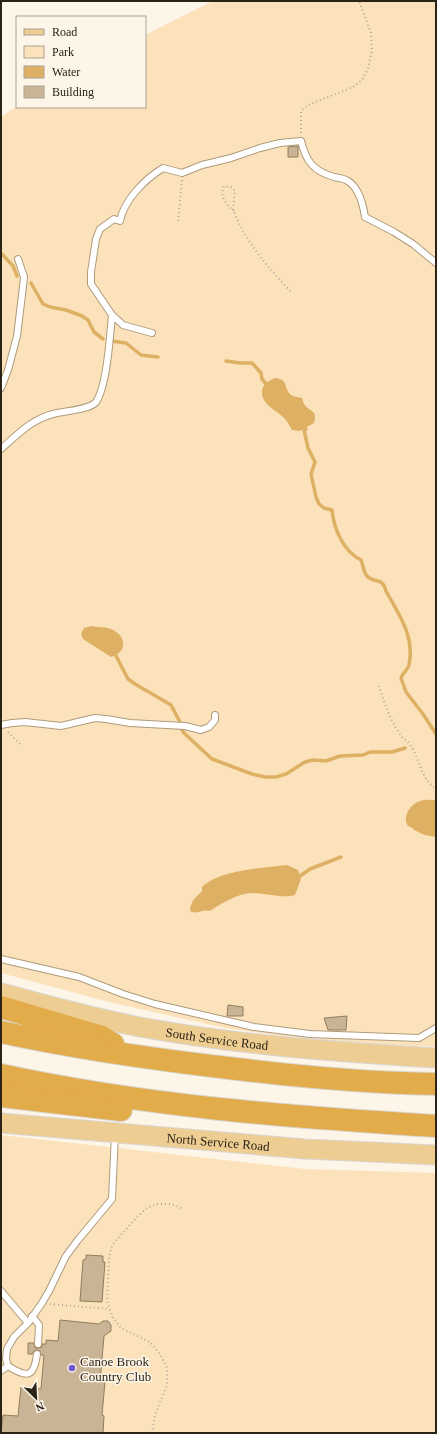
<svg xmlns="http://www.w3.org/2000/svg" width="437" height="1434" viewBox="0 0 437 1434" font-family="'Times New Roman',serif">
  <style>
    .green { fill: #fbe2ba }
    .water { fill: #deb064 }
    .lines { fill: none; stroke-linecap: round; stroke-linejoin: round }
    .stream { stroke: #deb064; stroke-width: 3.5 }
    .building { fill: #c9b595; stroke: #907d5f }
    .service-casing { stroke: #af9b7c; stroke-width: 8 }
    .primary-casing { stroke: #d9d7d5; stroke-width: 21 }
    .motorway-casing { stroke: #d9d7d5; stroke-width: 24 }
    .path { stroke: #b1a99c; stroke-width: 2; stroke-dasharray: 1 3; stroke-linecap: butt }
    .service { stroke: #fff; stroke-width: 6 }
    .primary { stroke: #eecd92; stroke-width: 19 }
    .motorway { stroke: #e3ac4a; stroke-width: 22 }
    .poi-dot { fill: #7156d0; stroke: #fdf5e8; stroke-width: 1.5 }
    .labels { text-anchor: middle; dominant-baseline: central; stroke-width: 3; stroke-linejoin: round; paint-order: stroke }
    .street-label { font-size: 13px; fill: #2b2316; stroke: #fdf5e8 }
    .poi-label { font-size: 13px; fill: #2b2316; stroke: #fdf5e8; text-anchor: start }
  </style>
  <rect width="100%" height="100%" fill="#fdf5e8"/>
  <g class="green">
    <path d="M213 1H436V1047L327 1042 225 1028 109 1002 1 973V117L17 106V107H145V35Z"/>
    <path d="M1 1135 305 1169 436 1173V1433H1Z"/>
  </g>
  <g class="water">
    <path d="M275 378C288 379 284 387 290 394 293 397 298 397 302 398 303 400 303 402 304 404 310 413 318 409 314 423L300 431 292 430C290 427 288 422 285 419 277 410 261 405 262 391 263 383 269 381 275 378Z"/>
    <path d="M91 626C99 628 106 626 113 630 127 637 127 653 111 657L83 639 81 634 84 628Z"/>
    <path d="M436 800V837C429 836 423 835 416 831 413 829 412 827 408 826 402 817 410 804 420 801 425 799 431 800 436 800Z"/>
    <path d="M287 865 298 870 301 879 295 895C281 899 267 893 252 893 239 893 220 904 210 911 202 909 199 914 191 912L190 908 193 900 202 891V887C219 870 263 868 287 865Z"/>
  </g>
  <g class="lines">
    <g class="stream">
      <path d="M1 253 13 266 17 276"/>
      <path d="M31 283 43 304 50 307 66 310 82 316 88 320 94 332 103 339"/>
      <path d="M112 341 126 343 141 355 158 357"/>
      <path d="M226 361 240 363H252L261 373 262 379 268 386"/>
      <path d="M306 429 304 430 308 448 315 462 311 474 316 497 319 504 324 508 332 510C334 529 343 551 361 560 363 564 363 572 367 576 374 584 382 576 386 591 399 615 415 636 409 665 408 670 403 672 401 678L406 692 423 714 436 734"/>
      <path d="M114 652 128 679 135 684 171 705 180 722"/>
      <path d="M181 728 184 733 212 759 252 774 265 777H276L286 774 305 762 313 760 326 761 340 756 363 755 370 752H392L405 748"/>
      <path d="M300 876 310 869 341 857"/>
    </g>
  </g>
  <g class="building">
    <path d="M298 146V157H288V147Z"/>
    <path d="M228 1005 243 1007V1016H227Z"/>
    <path d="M347 1016 346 1030H328L324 1018Z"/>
    <path d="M86 1255 103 1256V1262H105L102 1302 80 1301 83 1260 86 1259Z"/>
    <path d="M60 1320 99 1324 103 1321H108L111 1325V1331L104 1336 100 1382H105L102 1415 104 1416 103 1433H1L3 1415 18 1416 21 1387 41 1389 44 1355H41L40 1351 37 1350 34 1351 32 1354H28V1343H34L35 1348H38L42 1347V1344H46V1340L58 1341Z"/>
  </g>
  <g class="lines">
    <defs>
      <g id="service">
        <path d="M152 333 123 325 112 315 91 284V272L96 239 100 229 114 219 120 221C124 200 145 179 163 168L182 173 202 165 231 158 260 148 280 143 301 141C306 161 313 171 334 177 338 178 342 178 346 180 359 186 363 204 365 217L394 232 413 244 436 263"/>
        <path d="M1 388 8 370 17 336 22 295 24 277 18 259"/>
        <path d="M1 449C17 435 32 419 53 414 63 411 90 410 96 402 107 386 110 336 112 315"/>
        <path d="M1 725 12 723 25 722 61 726 95 718 106 719 130 723 185 726 201 730 209 727 215 720V715"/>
        <path d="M1 959 79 977 123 994 155 1004 254 1027 310 1034 419 1038 436 1028"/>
        <path d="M1 1291 28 1323"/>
        <path d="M32 1316 39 1325 38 1344"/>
        <path d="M37 1354C34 1378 27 1378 8 1366L6 1359 7 1349 14 1337 28 1323 42 1303 49 1291 66 1256 78 1240 112 1199 115 1134"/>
        <path d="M1 1371 8 1366"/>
      </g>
      <g id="primary">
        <path id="s1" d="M1 993C47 1005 93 1018 140 1027 238 1045 337 1052 436 1058"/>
        <path id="s2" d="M1 1123 305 1149 436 1155"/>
      </g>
      <g id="motorway">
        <path d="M1 1007 102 1037 113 1044"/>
        <path d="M1 1032C79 1049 158 1060 237 1069 303 1077 369 1083 436 1084"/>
        <path d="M1 1075C144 1106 290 1117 436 1126"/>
        <path d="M1 1096 121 1110"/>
      </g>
    </defs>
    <use href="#service" class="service-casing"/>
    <use href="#primary" class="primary-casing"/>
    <use href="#motorway" class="motorway-casing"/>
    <g class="path">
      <path d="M301 133V111L308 105 353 87 362 80 368 69 372 50 371 33 359 1"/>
      <path d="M234 211C227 206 219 196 224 186L231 187 235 191 233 209C245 242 268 267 291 292"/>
      <path d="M178 221 182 180"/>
      <path d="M379 686C384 702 391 723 402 737 405 740 409 742 411 746 420 760 421 779 436 789"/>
      <path d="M8 732 22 746"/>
      <path d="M50 1304 110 1309"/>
      <path d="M152 1433 155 1415 167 1385V1368L160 1354 150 1342 121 1328 113 1318 107 1301 109 1258 112 1245 138 1216 147 1208 157 1204H171L184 1209"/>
    </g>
    <use href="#service" class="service"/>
    <use href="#primary" class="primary"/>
    <use href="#motorway" class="motorway"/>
  </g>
  <circle class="poi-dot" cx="72" cy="1368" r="4"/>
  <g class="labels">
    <g class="street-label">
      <text stroke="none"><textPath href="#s1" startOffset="221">South Service Road</textPath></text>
      <text stroke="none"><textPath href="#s2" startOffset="218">North Service Road</textPath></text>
    </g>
    <g class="poi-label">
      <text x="80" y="1361">Canoe Brook<tspan x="80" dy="15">Country Club</tspan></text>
    </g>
  </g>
  <rect width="437" height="1434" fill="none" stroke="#2b2316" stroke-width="4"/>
  <rect x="16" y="16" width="130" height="92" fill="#fdf5e8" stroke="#a9a194"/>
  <rect x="24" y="29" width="20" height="6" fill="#eecd92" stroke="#a9a194"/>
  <text x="52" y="36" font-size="12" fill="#2b2316">Road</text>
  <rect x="24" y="46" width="20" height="12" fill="#fbe2ba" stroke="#a9a194"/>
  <text x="52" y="56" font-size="12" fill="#2b2316">Park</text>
  <rect x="24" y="66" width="20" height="12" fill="#deb064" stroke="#a9a194"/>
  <text x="52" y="76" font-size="12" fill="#2b2316">Water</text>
  <rect x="24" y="86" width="20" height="12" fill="#c9b595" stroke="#a9a194"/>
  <text x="52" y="96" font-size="12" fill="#2b2316">Building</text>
  <g transform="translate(36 1398) rotate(156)" stroke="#fdf5e8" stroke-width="3" paint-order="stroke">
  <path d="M0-3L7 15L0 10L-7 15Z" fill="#2b2316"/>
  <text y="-6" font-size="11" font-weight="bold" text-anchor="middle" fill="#2b2316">N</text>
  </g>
</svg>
